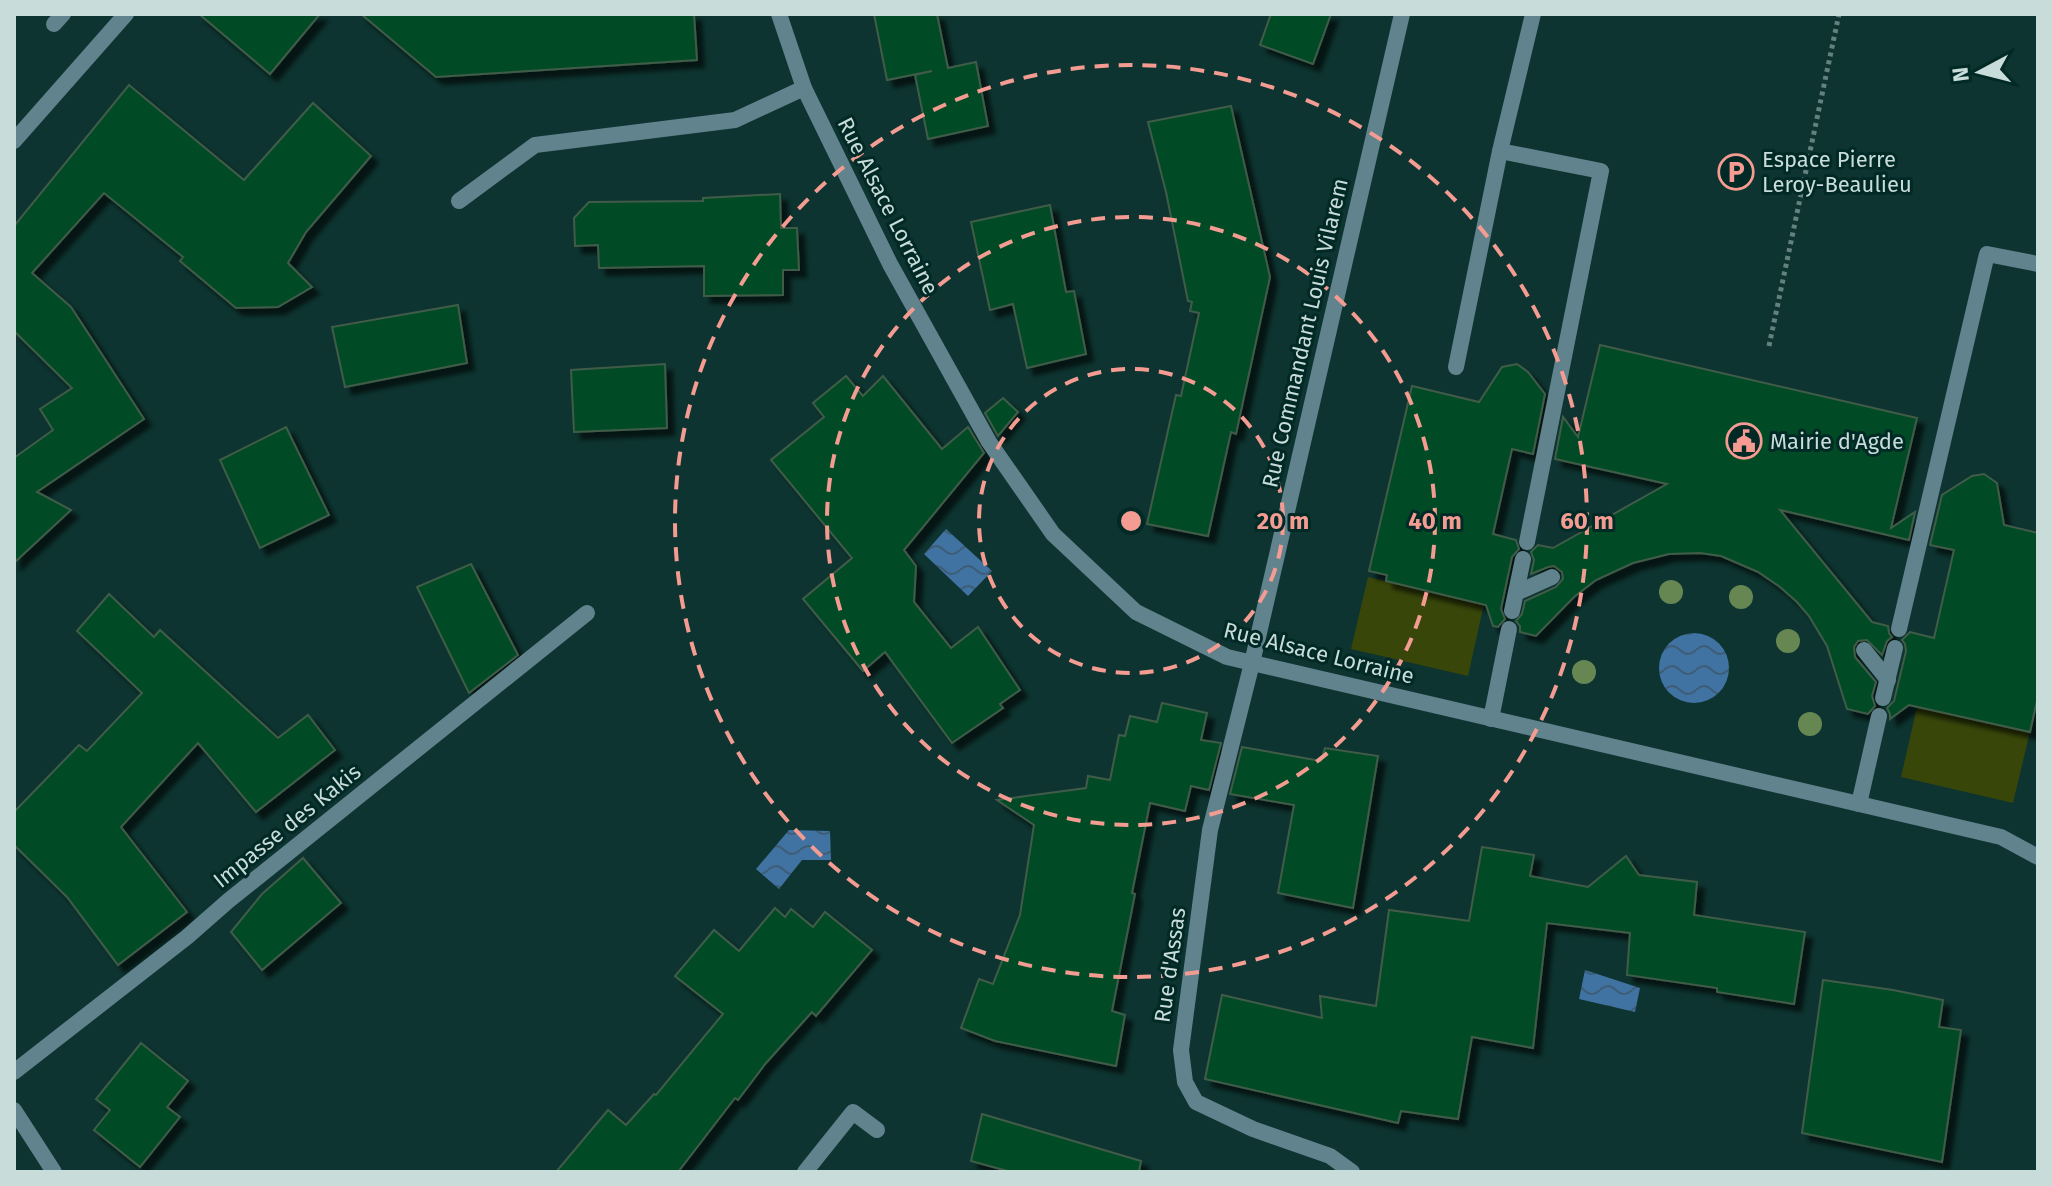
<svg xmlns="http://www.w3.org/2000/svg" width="2052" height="1186" viewBox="0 0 2052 1186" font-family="'Fira Sans',sans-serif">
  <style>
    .green { fill: #384609 }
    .water { fill: url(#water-waves) }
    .building { fill: #004b25; stroke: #415c49; stroke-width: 2; filter: url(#shadow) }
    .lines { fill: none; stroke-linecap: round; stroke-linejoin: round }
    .path { stroke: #63817e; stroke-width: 5; stroke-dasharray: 4 4; stroke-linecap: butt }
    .lane { stroke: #60838d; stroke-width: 16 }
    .street { stroke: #60838d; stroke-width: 16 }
    .tree { fill: #678752 }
    .ring { fill: none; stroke: #f59c92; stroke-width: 4; stroke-dasharray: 14 10 }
    .labels { text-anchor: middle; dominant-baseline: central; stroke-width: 6; stroke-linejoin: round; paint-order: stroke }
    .poi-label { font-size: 22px; fill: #c8dcd9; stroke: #012926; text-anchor: start }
    .street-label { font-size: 22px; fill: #c8dcd9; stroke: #012926 }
    .centre { fill: #f59c92; stroke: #012926; stroke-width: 4 }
    .ring-label { font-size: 24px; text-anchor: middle; font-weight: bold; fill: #f59c92; stroke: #012926; stroke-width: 6; stroke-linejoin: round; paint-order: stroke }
  </style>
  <defs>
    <pattern id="water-waves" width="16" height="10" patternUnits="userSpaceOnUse" patternTransform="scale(2)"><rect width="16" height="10" fill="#4073a2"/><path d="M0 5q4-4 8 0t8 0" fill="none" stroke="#3e5d76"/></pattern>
    <filter id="shadow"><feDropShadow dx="7" dy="7" stdDeviation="2" flood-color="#0009"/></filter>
  </defs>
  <rect width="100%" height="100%" fill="#0d3430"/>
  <g class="green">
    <path d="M1368 577 1484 604 1468 676 1351 649Z"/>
    <path d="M1917 707 2030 732 2013 803 1901 777Z"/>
  </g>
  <g class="water">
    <path d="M946 529 992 571 968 596 924 554Z"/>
    <circle cx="1694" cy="668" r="35"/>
    <path d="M789 830 830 831 831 860H802L779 889 756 869Z"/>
    <path d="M1585 970 1640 988 1635 1012 1579 999Z"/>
  </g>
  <g class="building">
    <path d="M199 14H320L270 74Z"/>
    <path d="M361 14H694L697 60 436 77Z"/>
    <path d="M874 14H937L948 68 976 62 988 126 928 139 915 75 932 71 887 80Z"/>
    <path d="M1271 14H1331L1313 64 1260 45Z"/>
    <path d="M129 85 244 180 313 103 371 156 306 232 288 263 312 287 278 307 236 308 180 261 183 257 104 193 32 273 71 307 144 419 37 492 71 510 14 563V458L53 430 40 409 72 388 14 331V226Z"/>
    <path d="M1231 106 1270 277 1236 434 1231 432 1208 536 1147 524 1176 395 1181 396 1199 313 1190 311 1192 302 1188 301 1166 192 1148 122Z"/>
    <path d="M780 194 781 228H797L799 270H783V295L704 296V266L599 268 598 245 575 246 574 218 589 202 703 201V198Z"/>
    <path d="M1050 205 1066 292 1074 291 1086 354 1027 368 1013 304 990 310 971 222Z"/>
    <path d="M458 305 467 363 345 387 332 327Z"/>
    <path d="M1600 345 1917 418 1891 528 1915 512 1909 540 1780 510 1872 622 1888 626 1889 633 1892 637 1887 641 1882 655 1867 640 1858 641 1854 647 1855 657 1876 682 1872 696 1875 706 1868 714 1847 709 1827 646 1809 616 1797 602 1780 587 1758 572 1721 556 1700 553 1669 554 1633 563 1596 580 1574 597 1536 636 1520 632V626L1516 621 1522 614 1525 601 1556 587 1563 579 1562 572 1554 566 1548 567 1531 574 1534 560 1531 552 1538 545 1553 548 1667 484 1555 459 1563 417 1578 437Z"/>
    <path d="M665 364 667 428 574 432 571 370Z"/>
    <path d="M1517 364 1528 372 1545 394 1533 454 1512 449 1493 534 1516 540 1519 549 1512 557 1501 609 1505 619 1498 627 1493 626 1486 605 1386 581 1387 575 1369 571 1412 386 1479 402 1502 367Z"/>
    <path d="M846 376 863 396 883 376 942 449 968 427 984 453 904 550 916 566 914 602 951 648 978 627 1020 690 1000 704 1003 708 952 743 885 652 863 671 803 599 852 558 771 460 824 417 813 403Z"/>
    <path d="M1003 398 1018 412 998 436 985 413Z"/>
    <path d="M286 427 329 515 260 548 220 460Z"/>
    <path d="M1984 474 1997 483 2004 525 2038 533V696L2030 732 1909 705 1890 719V714L1887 708 1894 701 1906 651 1905 644 1902 640 1910 632 1934 638 1954 550 1930 545 1942 495 1972 476Z"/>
    <path d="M471 564 518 655 469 693 417 587Z"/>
    <path d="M109 594 154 637 160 630 278 738 308 715 335 750 256 812 198 743 121 827 187 912 118 965 67 897 14 845V812L79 745 87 751 142 693 77 631Z"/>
    <path d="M1162 703 1207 713 1201 740 1221 743 1209 790 1191 786 1185 811 1150 803 1132 893 1135 894 1112 1011 1125 1015 1116 1066 995 1041 961 1028 979 979 993 984 1020 915 1034 825 997 800 1086 788 1088 776 1110 780 1119 735 1125 736 1130 716 1157 722Z"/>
    <path d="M1242 747 1321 761 1325 748 1378 756 1353 908 1278 893 1294 805 1230 794Z"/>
    <path d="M1482 847 1534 855 1530 876 1588 887 1626 856 1639 875 1697 882 1694 915 1805 932 1794 1004 1717 992V988L1627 975 1630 933 1547 923 1533 1048 1472 1037 1458 1119 1401 1111 1398 1123 1205 1079 1222 995 1322 1018 1320 996 1376 1006 1389 910 1469 921Z"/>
    <path d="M303 858 341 903 262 970 231 932 262 894Z"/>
    <path d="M775 908 785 917 791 909 813 927 825 912 872 950 816 1016 812 1012 766 1063 738 1100 735 1098 678 1172H556L608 1110 626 1125 654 1094 656 1095 723 1014 675 976 714 930 739 951Z"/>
    <path d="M1823 980 1893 990 1943 1000 1939 1027 1961 1030 1942 1162 1802 1133Z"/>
    <path d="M141 1043 188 1081 167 1107 180 1117 140 1167 94 1130 110 1110 96 1099Z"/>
    <path d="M982 1114 1141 1161 1139 1172H1011L971 1161Z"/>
  </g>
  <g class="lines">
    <path class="path" d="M1769 346 1839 14"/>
    <g class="lane">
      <path d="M1500 151 1601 171 1527 542"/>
      <path d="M1456 367 1500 151 1533 14"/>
      <path d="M1516 593 1552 577"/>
      <path d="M1512 611 1523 559"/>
      <path d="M1899 629 1987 254 2038 264"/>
      <path d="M1864 650 1888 680"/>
      <path d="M1883 698 1895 648"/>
      <path d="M1491 719 1509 629"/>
      <path d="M1859 804 1879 716"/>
    </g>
    <g class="street">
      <path d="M779 14 804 88 890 264 989 442 1053 534 1136 612 1227 657 2001 837 2038 857"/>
      <path d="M54 24 63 14"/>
      <path d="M14 141 126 14"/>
      <path d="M459 201 535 145 735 120 804 88"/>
      <path d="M14 1072 187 937 228 901 587 613"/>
      <path d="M14 1110 54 1172"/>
      <path d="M805 1172 853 1112 877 1130"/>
      <path d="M1352 1172 1330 1156 1253 1129 1196 1102 1185 1082 1181 1050 1210 830 1252 663 1402 14"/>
    </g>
  </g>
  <g class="tree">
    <circle cx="1671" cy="592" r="12"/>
    <circle cx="1741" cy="597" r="12"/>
    <circle cx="1788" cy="641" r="12"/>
    <circle cx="1584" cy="672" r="12"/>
    <circle cx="1810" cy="724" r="12"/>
  </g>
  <g class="ring">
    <circle cx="1131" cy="521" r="152"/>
    <circle cx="1131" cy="521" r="304"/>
    <circle cx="1131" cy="521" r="456"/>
  </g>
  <defs>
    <symbol id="parking-ring" viewBox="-11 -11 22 22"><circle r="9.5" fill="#012926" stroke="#f59c92" stroke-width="1.5"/><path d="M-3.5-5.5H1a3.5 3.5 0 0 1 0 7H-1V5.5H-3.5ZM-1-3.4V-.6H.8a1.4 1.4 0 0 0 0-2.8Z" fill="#f59c92"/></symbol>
    <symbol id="civic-ring" viewBox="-11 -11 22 22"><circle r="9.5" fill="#012926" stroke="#f59c92" stroke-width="1.5"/><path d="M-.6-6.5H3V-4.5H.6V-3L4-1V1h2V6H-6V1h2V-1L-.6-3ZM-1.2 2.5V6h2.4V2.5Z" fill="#f59c92"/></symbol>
  </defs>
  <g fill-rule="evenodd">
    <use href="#parking-ring" x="1716" y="152" width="40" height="40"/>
    <use href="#civic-ring" x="1724" y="421" width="40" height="40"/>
  </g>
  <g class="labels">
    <g class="poi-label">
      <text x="1762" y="159">Espace Pierre<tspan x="1762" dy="25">Leroy-Beaulieu</tspan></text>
      <text x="1770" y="441">Mairie d'Agde</text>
    </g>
    <g class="street-label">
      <text transform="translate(888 206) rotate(63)">Rue Alsace Lorraine</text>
      <text transform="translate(1305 333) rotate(-77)">Rue Commandant Louis Vilarem</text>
      <text transform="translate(1319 653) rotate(14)">Rue Alsace Lorraine</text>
      <text transform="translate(287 826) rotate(-39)">Impasse des Kakis</text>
      <text transform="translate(1170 965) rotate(-82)">Rue d'Assas</text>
    </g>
  </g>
  <circle cx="1131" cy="521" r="12" class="centre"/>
  <g class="ring-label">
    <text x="1283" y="529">20 m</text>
    <text x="1435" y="529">40 m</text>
    <text x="1587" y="529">60 m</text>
  </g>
  <rect width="2052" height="1186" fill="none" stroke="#c8dcd9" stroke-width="32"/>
  <g transform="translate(1980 72) rotate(263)" stroke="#012926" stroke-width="6" paint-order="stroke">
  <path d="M0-6L14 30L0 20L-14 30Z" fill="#c8dcd9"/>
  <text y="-12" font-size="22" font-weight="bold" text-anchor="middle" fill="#c8dcd9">N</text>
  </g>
</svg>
